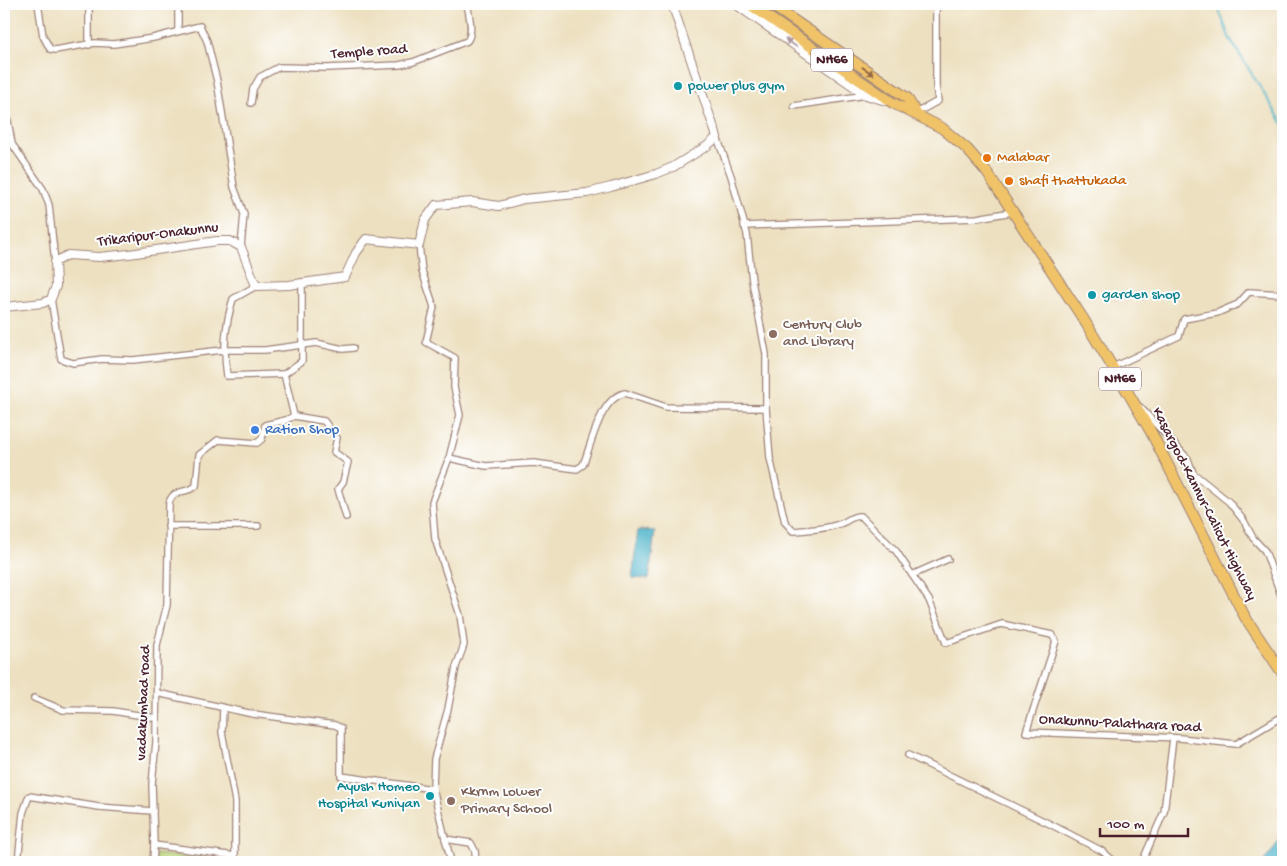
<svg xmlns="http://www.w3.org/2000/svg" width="1287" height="866" viewBox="0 0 1287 866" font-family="'Gochi Hand',sans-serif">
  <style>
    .green { fill: #bbd57a; stroke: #827a52 }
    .water { fill: #4ab2c8; stroke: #4a687a }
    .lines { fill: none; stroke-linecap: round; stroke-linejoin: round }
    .stream { stroke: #4ab2c8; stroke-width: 2 }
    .minor-casing { stroke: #9c8076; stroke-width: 8 }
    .tertiary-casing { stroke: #9c8076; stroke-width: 10 }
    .trunk-casing { stroke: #9c8076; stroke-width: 12 }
    .minor { stroke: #fff; stroke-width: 5.5 }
    .tertiary { stroke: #fff; stroke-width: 8 }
    .trunk { stroke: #f0c369; stroke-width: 10 }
    .oneway { fill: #ae9aa0 }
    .oneway2 { fill: #956947 }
    .culture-dot { fill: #0f9aa8; stroke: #fff; stroke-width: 2 }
    .food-dot { fill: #e8710a; stroke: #fff; stroke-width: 2 }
    .education-dot { fill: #8d6e63; stroke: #fff; stroke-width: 2 }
    .shop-dot { fill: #3f7fe0; stroke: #fff; stroke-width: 2 }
    .labels { text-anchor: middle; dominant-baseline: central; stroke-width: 4; stroke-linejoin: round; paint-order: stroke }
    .shield { fill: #fff; stroke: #80626b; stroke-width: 1 }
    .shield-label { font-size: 14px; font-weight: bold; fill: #4a1f2b }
    .street-label { font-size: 15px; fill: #4a1f2b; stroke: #fff }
    .culture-label { font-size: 15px; fill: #0d838f; stroke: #fff; text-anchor: start }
    .food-label { font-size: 15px; fill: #c56008; stroke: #fff; text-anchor: start }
    .education-label { font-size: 15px; fill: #785e54; stroke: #fff; text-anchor: start }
    .shop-label { font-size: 15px; fill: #366cbe; stroke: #fff; text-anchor: start }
  </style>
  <rect width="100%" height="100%" fill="#fff"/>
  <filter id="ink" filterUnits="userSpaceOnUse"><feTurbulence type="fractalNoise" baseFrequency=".02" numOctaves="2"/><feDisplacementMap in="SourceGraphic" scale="10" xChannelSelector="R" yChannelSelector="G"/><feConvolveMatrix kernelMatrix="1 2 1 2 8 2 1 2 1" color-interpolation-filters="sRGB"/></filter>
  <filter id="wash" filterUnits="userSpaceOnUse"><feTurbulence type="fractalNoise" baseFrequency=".0096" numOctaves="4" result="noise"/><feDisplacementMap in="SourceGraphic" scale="20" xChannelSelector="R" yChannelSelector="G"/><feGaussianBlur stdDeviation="1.12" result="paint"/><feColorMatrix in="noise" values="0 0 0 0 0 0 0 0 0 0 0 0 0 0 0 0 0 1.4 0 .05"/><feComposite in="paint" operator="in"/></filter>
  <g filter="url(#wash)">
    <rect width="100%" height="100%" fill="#ede0c0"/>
    <path class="green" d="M156 854 227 861V862H155Z"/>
    <g class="water">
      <path d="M638 530 655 531 649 579 632 578Z"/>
      <path d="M1283 832V862H1263L1274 849Z"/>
    </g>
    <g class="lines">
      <path class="stream" d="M1217 4 1229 37 1283 124"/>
    </g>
  </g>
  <g filter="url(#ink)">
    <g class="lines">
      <defs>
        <g id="minor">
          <path d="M38 4 43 36 50 49 55 50 95 43 114 44 153 38 200 26 207 41 217 81 234 187 244 214 241 247"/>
          <path d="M89 4V45"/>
          <path d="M178 30V4"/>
          <path d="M4 98 12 144 43 189 49 205 55 262"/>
          <path d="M251 103 253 89 260 77 279 67 327 68 399 65 413 62 467 41C474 33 469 14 467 4"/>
          <path d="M794 106 866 95"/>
          <path d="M916 113 938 101 936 86V4"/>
          <path d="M717 137 731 176 747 234 752 281 766 354V408L770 458 785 522 793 531C809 530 827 529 842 523 850 520 852 515 861 516L896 551 929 600 946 643 1002 624 1052 635 1056 641 1026 732 1180 738 1236 744 1283 716"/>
          <path d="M744 226 977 218 1012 212"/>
          <path d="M419 245 422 271 434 307 426 342 455 358 454 387 460 415 449 458 432 502 435 539 460 615 464 645 456 667 448 709 434 759 433 789 451 862"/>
          <path d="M256 286 233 299C225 326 223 348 227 376L284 374"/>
          <path d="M51 299 61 359 73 363 102 359 133 360 223 350H265L316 343 343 349 353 348"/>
          <path d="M1113 367 1179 336 1184 319 1217 313 1238 304 1249 292 1283 294"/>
          <path d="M1140 407 1188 459 1193 473 1229 502 1244 521 1253 538 1265 551 1283 601"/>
          <path d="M294 416 324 421 337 438 334 452 348 462 343 482 338 489 346 517"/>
          <path d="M449 458 486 466 534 463 577 469 583 465C592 443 600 398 625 393L666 407 766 408"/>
          <path d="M168 526H258"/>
          <path d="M912 575 948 559"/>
          <path d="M157 693 253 714 335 725 341 728V776L433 789"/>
          <path d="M34 698 63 710 113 711 156 718"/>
          <path d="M223 709 222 732 235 801V856"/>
          <path d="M908 755 1052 825 1102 851 1115 862"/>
          <path d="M445 839 471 843 475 851 476 862"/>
          <path d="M18 862 23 813 29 796 99 807 153 811"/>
          <path d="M153 862 154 845"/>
          <path d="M235 862V856L154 845 152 784 156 742 157 645 167 605 169 503C173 488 187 494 196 486L199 455 218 440 257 443 262 439 265 425 286 420 294 416 284 374 302 361V282"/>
          <path d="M1142 862 1164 812 1173 738"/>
        </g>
        <g id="tertiary">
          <path d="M735 4 866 95 886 101"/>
          <path d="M4 307 43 303 51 299 56 286 55 262 68 255 99 257 129 254 217 241H230L241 247 256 286 289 285 345 277 356 253 366 239 419 245 425 220 436 205 472 202 499 206 524 199 587 193 611 187 656 174 673 167 707 146 717 137 672 4"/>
        </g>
        <g id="trunk">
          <path d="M749 4 893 103 942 128 967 149 986 171 1084 320 1130 396 1151 432 1245 617 1283 674"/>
          <path d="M770 4 907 98 916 113"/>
        </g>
      </defs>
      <use href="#minor" class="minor-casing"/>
      <use href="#tertiary" class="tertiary-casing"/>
      <use href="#trunk" class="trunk-casing"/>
      <use href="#minor" class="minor"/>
      <use href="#tertiary" class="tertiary"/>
      <use href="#trunk" class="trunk"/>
    </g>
    <defs><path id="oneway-solid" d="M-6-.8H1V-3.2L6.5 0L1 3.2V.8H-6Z" transform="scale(1.25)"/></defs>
    <use class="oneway" href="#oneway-solid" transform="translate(791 43) rotate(-145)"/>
    <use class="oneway2" href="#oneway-solid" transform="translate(868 71) rotate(34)"/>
  </g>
  <g class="culture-dot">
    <circle cx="678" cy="86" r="5"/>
    <circle cx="1092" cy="295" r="5"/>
    <circle cx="430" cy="796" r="5"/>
  </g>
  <g class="food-dot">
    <circle cx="987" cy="158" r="5"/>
    <circle cx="1009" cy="181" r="5"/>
  </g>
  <g class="education-dot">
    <circle cx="773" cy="334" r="5"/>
    <circle cx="451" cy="801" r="5"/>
  </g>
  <circle class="shop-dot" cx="255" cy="430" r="5"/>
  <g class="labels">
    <g class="shield">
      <rect x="811" y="48.5" width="42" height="23" rx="4"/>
      <rect x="1099" y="367.5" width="42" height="23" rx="4"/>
    </g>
    <g class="shield-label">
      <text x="832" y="60">NH66</text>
      <text x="1120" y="379">NH66</text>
    </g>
    <g class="street-label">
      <text transform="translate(369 52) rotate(-4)">Temple road</text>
      <text transform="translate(158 235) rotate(-7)">Trikaripur-Onakunnu</text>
      <text transform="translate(1204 504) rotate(63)">Kasargod-Kannur-Calicut Highway</text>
      <text transform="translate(144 703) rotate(-88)">vadakumbad road</text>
      <text transform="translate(1120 724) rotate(3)">Onakunnu-Palathara road</text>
    </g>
    <g class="culture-label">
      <text x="688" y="86">power plus gym</text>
      <text x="1102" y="295">garden shop</text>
      <text x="420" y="787" text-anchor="end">Ayush Homeo<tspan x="420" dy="17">Hospital Kuniyan</tspan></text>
    </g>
    <g class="food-label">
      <text x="997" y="158">Malabar</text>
      <text x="1019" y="181">shafi thattukada</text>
    </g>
    <g class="education-label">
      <text x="783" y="325">Century Club<tspan x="783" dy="17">and Library</tspan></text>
      <text x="461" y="792">Kkrnm Lower<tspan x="461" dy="17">Primary School</tspan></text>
    </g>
    <g class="shop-label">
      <text x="265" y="430">Ration Shop</text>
    </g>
  </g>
  <rect width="1287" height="866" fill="none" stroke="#fff" stroke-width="20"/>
  <path d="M1100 828v8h88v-8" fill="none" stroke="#4a1f2b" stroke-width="2.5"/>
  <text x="1107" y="828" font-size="15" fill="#4a1f2b" stroke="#ffffff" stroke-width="4" paint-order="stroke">100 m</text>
</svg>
